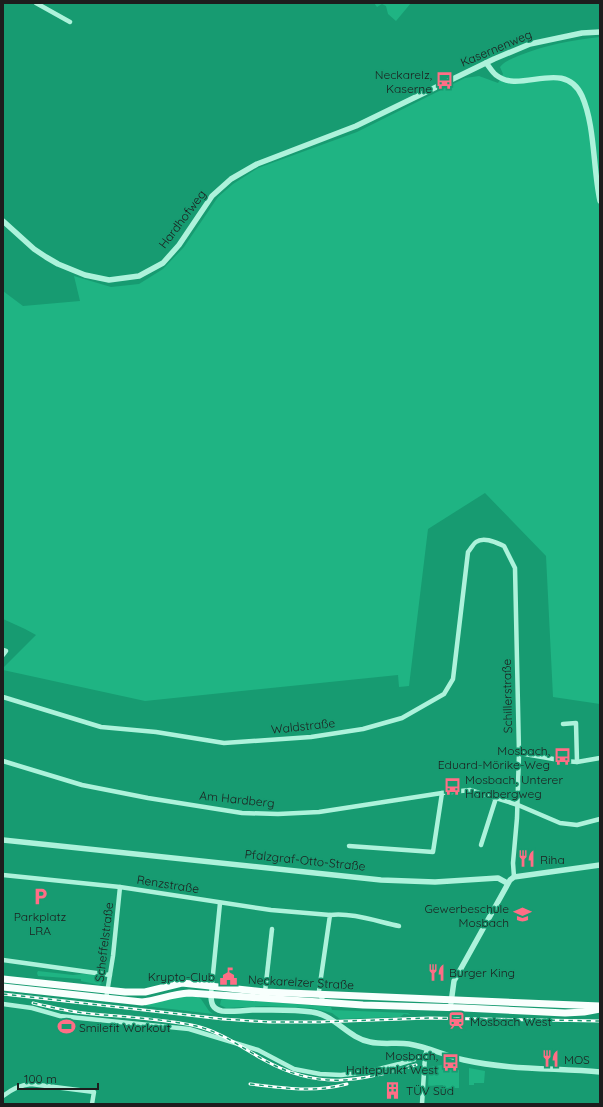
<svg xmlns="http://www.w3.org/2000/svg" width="603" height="1107" viewBox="0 0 603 1107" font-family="Quicksand,sans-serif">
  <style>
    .green { fill: #1fb483 }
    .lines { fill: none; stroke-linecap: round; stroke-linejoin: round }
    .minor { stroke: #adf2db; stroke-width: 4.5 }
    .tertiary { stroke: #adf2db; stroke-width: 5.5 }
    .primary { stroke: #f8fffd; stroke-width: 7 }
    .rail-casing { stroke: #fff; stroke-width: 3 }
    .rail { stroke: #179b71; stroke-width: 1.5; stroke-dasharray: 4.5; stroke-linecap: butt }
    .labels { text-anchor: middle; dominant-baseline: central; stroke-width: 3; stroke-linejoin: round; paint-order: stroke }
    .street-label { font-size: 12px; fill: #1d1d1d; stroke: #179b71 }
    .poi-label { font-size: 12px; fill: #1d1d1d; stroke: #179b71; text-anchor: start }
  </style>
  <rect width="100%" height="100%" fill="#179b71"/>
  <g class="green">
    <path d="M374 3H411L396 21 388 14 386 6 382 4 377 7Z"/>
    <path d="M600 37V704L553 697 546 556 485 493 428 529 409 686 399 687 398 675 145 701 3 670V668L36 635 25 629 3 619V291L23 306 80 301 74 276 111 287 139 284 163 269 184 247 218 197 233 184 258 168 357 132 465 78 479 76 498 83 503 74 500 67C505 61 511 59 518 56 545 45 572 40 600 37Z"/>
    <path d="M38 971 73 975 83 974 100 975 103 979 102 983 99 985 81 981V979L38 976 37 973Z"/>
    <path d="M185 996 198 997 201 999 209 1011 213 1014 145 1006V1004Z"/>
    <path d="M225 998 331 1007 332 1010 408 1013 411 1015 404 1014 400 1017 340 1019 332 1013 312 1008 266 1006 226 1008 220 1005 221 1000Z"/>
    <path d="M448 1064 452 1065V1068H459V1088H443V1085L428 1086 429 1067Z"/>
    <path d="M469 1068 485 1071 484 1083H474V1085H469Z"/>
  </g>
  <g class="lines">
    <g class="minor">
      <path d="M36 3 70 22"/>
      <path d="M3 650 6 651 3 655"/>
      <path d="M3 697 101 727 156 732 224 743 311 737 363 729 402 718 444 694 453 679 468 552C471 549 473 544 476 542 484 536 497 543 504 546L515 568 519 753 517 818 513 863 514 877"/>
      <path d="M563 724 576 723 577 762"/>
      <path d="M519 753 565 761 577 762 600 758"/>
      <path d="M3 761 82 785 148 798 242 813 278 814 319 812 442 793 470 790 518 805 560 823 577 825 600 819"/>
      <path d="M481 845 496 798"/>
      <path d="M349 846 433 852 442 793"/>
      <path d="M3 875 120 887 271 910 330 915 319 991 322 999 326 1003"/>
      <path d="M330 915C351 912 379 922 399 926"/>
      <path d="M3 960 110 975"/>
      <path d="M265 992 272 929"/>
      <path d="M211 994 220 903"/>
      <path d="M106 999 113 956 120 887"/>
      <path d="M3 1004 32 1008 60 1016 189 1029 258 1050 294 1069 320 1074 341 1075 367 1072 399 1064 425 1056"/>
      <path d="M3 1096C12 1089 20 1085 31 1084L94 1092 92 1104"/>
      <path d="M422 1104 425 1056 427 1049"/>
    </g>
    <g class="tertiary">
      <path d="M486 63C489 66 492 72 496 75 520 95 564 57 582 96 595 125 593 169 600 201"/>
      <path d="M3 221 34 249 46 257 58 264 85 275 109 280 139 276 163 263 179 245 212 196 231 179 257 164 356 126 494 59 530 44 582 33 600 32"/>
      <path d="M3 840 381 880 435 882 498 878 507 883"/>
      <path d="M211 994C211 1003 212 1009 222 1011 232 1012 242 1011 252 1010 272 1010 293 1009 312 1012 335 1015 348 1038 370 1042 383 1045 396 1042 409 1044 428 1047 446 1056 464 1060 509 1070 555 1068 600 1072"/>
      <path d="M451 1003 454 981 510 880 514 877 600 865"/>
    </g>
    <g class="primary">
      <path d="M3 979 125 992H145L182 983 265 992 600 1006"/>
      <path d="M3 987 142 1002C158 1000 172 994 189 993L363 1005 464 1008 565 1013 584 1012 600 1009"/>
    </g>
    <defs>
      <g id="rail">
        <path d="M3 994 223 1019 269 1022H319L429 1018 600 1021"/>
        <path d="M33 1003C50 1007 67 1011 84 1013 121 1017 159 1018 196 1026 221 1032 241 1047 264 1060 320 1091 358 1081 416 1065"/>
        <path d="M250 1084C285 1088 312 1093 347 1084"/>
      </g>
    </defs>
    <use href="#rail" class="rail-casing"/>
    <use href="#rail" class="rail"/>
  </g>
  <defs>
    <symbol id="bus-bare" viewBox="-9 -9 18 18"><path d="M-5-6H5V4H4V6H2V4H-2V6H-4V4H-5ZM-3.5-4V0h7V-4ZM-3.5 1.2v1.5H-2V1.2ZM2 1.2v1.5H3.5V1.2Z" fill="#ff6e86" stroke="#179b71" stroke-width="2.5" paint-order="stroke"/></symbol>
    <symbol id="restaurant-bare" viewBox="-9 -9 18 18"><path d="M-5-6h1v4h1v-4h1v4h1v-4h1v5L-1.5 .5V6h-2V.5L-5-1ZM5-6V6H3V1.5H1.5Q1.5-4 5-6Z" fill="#ff6e86" stroke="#179b71" stroke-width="2.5" paint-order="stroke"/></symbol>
    <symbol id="parking-bare" viewBox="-9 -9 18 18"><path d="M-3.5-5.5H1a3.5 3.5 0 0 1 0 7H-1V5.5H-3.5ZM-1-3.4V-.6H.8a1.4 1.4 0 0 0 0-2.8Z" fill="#ff6e86" stroke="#179b71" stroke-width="2.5" paint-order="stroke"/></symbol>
    <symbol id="school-bare" viewBox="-9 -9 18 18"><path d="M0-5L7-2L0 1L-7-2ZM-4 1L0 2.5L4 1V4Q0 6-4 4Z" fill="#ff6e86" stroke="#179b71" stroke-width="2.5" paint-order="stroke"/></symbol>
    <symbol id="civic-bare" viewBox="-9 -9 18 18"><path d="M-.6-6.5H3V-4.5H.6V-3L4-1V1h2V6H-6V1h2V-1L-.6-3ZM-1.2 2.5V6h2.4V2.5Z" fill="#ff6e86" stroke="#179b71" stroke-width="2.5" paint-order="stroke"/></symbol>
    <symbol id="station-bare" viewBox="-9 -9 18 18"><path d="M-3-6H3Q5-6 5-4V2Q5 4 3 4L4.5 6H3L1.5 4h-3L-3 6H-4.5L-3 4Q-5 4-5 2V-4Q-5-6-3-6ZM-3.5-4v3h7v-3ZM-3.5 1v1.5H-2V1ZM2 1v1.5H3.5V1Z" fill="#ff6e86" stroke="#179b71" stroke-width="2.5" paint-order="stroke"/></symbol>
    <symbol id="stadium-bare" viewBox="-9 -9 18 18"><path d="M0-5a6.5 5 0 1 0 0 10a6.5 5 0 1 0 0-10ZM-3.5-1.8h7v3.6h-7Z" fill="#ff6e86" stroke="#179b71" stroke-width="2.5" paint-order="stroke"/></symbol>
    <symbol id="building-bare" viewBox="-9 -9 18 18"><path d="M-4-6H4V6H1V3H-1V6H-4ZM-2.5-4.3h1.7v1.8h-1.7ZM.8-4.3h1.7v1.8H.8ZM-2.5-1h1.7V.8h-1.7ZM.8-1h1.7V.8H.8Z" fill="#ff6e86" stroke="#179b71" stroke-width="2.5" paint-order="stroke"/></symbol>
  </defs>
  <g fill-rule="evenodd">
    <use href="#bus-bare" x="432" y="68" width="25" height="25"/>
    <use href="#bus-bare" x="550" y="744" width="25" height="25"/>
    <use href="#bus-bare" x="440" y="774" width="25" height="25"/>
    <use href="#restaurant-bare" x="514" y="846" width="25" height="25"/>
    <use href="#parking-bare" x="28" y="884" width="25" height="25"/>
    <use href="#school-bare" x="510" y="902" width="25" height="25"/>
    <use href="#restaurant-bare" x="424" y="960" width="25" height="25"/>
    <use href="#civic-bare" x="216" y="964" width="25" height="25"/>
    <use href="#station-bare" x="444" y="1008" width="25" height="25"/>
    <use href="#stadium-bare" x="54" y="1014" width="25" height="25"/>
    <use href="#restaurant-bare" x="538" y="1046" width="25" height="25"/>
    <use href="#bus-bare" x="438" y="1050" width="25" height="25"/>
    <use href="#building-bare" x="380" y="1078" width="25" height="25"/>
  </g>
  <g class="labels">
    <g class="street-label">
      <text transform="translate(496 48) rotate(-23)">Kasernenweg</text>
      <text transform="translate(182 219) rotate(-53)">Hardhofweg</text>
      <text transform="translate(507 696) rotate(-91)">Schillerstraße</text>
      <text transform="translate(303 726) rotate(-6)">Waldstraße</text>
      <text transform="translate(237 799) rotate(6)">Am Hardberg</text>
      <text transform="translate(305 860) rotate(6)">Pfalzgraf-Otto-Straße</text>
      <text transform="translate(168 884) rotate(9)">Renzstraße</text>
      <text transform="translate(104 942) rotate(-83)">Scheffelstraße</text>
      <text transform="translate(301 982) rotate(3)">Neckarelzer Straße</text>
    </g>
    <g class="poi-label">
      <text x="432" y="74" text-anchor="end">Neckarelz,<tspan x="432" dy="14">Kaserne</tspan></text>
      <text x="550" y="750" text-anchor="end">Mosbach,<tspan x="550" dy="14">Eduard-Mörike-Weg</tspan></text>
      <text x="465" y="779">Mosbach, Unterer<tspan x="465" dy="14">Hardbergweg</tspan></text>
      <text x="540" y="859">Riha</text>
      <text x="509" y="908" text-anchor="end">Gewerbeschule<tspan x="509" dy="14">Mosbach</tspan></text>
      <text x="40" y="916" text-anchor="middle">Parkplatz<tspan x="40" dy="14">LRA</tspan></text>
      <text x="449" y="972">Burger King</text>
      <text x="215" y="976" text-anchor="end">Krypto-Club</text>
      <text x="470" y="1021">Mosbach West</text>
      <text x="79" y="1027">Smilefit Workout</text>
      <text x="438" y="1055" text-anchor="end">Mosbach,<tspan x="438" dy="14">Haltepunkt West</tspan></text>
      <text x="564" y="1059">MOS</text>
      <text x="406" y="1090">TÜV Süd</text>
    </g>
  </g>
  <rect width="603" height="1107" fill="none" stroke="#1d1d1d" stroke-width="8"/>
  <path d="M18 1083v6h80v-6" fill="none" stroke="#1d1d1d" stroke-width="2"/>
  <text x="24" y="1083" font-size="12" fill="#1d1d1d" stroke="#179b71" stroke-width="3" paint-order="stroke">100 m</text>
</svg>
